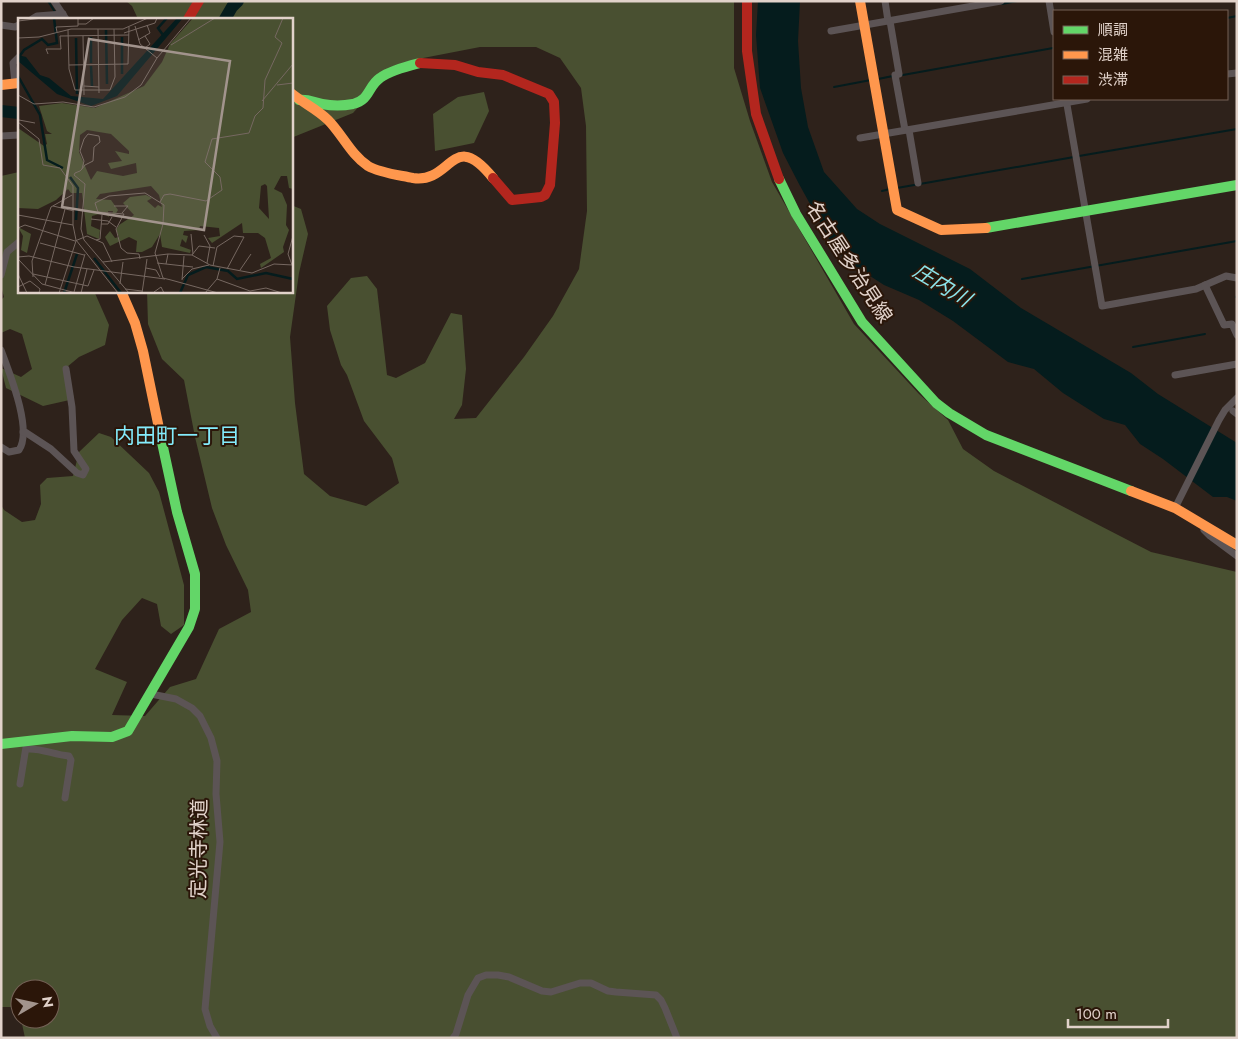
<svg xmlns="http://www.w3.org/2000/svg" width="1238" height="1039" viewBox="0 0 1238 1039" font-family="Jost,'Noto Sans JP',sans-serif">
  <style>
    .forest { fill: #495031 }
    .water { fill: #051c1d }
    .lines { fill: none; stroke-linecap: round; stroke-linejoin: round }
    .stream { stroke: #051c1d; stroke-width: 2 }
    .river { stroke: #051c1d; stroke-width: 12 }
    .street { stroke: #5c5455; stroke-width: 7 }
    .fast { stroke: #63d668; stroke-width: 10 }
    .slow { stroke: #ff974d; stroke-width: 10 }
    .jam { stroke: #b3261e; stroke-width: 10 }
    .labels { text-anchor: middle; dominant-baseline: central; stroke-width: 4; stroke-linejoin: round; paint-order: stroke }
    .street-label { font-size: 20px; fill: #e1d2ca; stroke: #2b1609 }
    .water-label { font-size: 21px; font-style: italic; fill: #8ce4ea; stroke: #2b1609 }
    .neighbourhood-label { font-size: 21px; fill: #84ecfd; stroke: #2b1609 }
    .inset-river { fill: none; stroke: #051c1d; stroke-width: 2.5 }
    .inset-road { fill: none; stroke: #766861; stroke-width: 1 }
    .view { fill: #a2948d; fill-opacity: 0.15; stroke: #a2948d; stroke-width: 2.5 }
    .inset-edge { fill: none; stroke: #e1d2ca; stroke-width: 2.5 }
  </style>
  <rect width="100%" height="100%" fill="#2e221b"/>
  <g class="forest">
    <path d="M126 1H734V68L750 121 772 182 854 324 919 394 948 420 963 449 994 471 1151 552 1237 572V1038H25L21 1019H50V989H20V1016L18 1007H1V505L4 510 22 522 35 520 41 504 40 485 47 478 73 476 79 452 99 433 111 437 149 473 159 492 184 585V625L171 634 161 626 157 604 142 598 122 620 95 669 127 682 112 715 145 716 170 687 196 679 219 629 251 612 248 590 226 545 212 508 195 437 184 380 162 359 148 324 147 291H291V205L301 209 308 234 299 273 290 337 295 403 304 474 330 496 366 506 399 483 392 458 364 421 347 375 341 365 330 330 327 306 351 278 367 276 377 289 387 375 396 378 425 363 451 313 462 315 466 369 462 405 454 419 476 418 524 357 553 316 579 269 587 211 586 126 581 88 560 58 536 47H480L418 59 380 83 353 113 291 138V19H138L132 6Z"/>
    <path d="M484 92 489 111 474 143 435 151 433 114 458 97Z"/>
    <path d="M19 172V291H94L109 325 105 345 79 357 67 367 74 399 43 406 6 388 1 368 21 377 32 369 22 334 10 329 1 333V300L4 297 1 286V176Z"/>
  </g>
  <path class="water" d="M758 1H800L798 41 801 88 808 127 824 172 857 209 880 224 970 269 1021 308 1131 373 1158 394 1237 443V501L1227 497H1213L1163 459 1140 444 1125 425 1104 419 1063 393 1034 369 1008 362 953 321 919 300 884 285 856 267 836 251 799 184 783 153 760 88 756 35Z"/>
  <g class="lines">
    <g class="stream">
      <path d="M48 1 55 12"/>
      <path d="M1002 4 1017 1"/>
      <path d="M1227 18 1237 16"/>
      <path d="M903 75 1053 48"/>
      <path d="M878 79 893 76"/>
      <path d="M834 87 871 80"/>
      <path d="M1079 156 1237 129"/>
      <path d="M897 188 1074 157"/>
      <path d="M882 191 890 189"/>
      <path d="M1022 279 1237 241"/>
      <path d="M1236 297 1237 296"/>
      <path d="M1133 347 1205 334"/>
    </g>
    <g class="river">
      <path d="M225 19 232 7 238 1"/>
      <path d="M1 111 19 113"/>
    </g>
    <g class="street">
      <path d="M54 1 66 19"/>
      <path d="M885 1 888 21"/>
      <path d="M1049 1 1054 32"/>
      <path d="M32 19 37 16 63 14"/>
      <path d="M890 21 899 74 895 75 905 130"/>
      <path d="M1 25 15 27 19 25"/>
      <path d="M831 31 1001 1"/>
      <path d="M1227 74 1237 73"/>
      <path d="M15 84 13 63 19 57"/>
      <path d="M1066 99 1102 306 1196 289 1226 276 1237 278"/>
      <path d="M909 130 918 183"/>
      <path d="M1 136 19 135"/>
      <path d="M860 138 1087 99"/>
      <path d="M1 275 7 252 19 242"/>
      <path d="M1205 285 1224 325 1232 324 1237 335"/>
      <path d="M1 350C9 372 33 430 19 450L9 452 1 447"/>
      <path d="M1175 375 1237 364"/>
      <path d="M1233 411 1237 414"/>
      <path d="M23 432H25L51 449 77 473 83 475 86 469 74 451 72 407 66 369"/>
      <path d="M1175 508 1219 420 1225 410 1237 398"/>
      <path d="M1204 530 1210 536 1237 556"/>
      <path d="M151 694 176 699 192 708 200 716 211 738 217 761 216 794 220 842 205 1009 210 1026 217 1038"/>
      <path d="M27 749C42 748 54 755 69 756L71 760 65 798"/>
      <path d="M20 784 26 747"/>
      <path d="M453 1038 456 1034 468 995 478 978 486 975H498L509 977 542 991 551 992 580 983H591L608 991 616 992 656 995 661 1000 665 1008 677 1038"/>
    </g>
    <g class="fast">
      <path d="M299 100C308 99 313 102 322 104 332 106 343 106 353 104 370 100 368 86 380 78 391 70 408 66 420 63"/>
      <path d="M779 179 796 214 862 322 936 403 949 413 986 435 1131 491"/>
      <path d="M986 228 1237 185"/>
      <path d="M1 744 72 736 112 737 128 731 189 627 195 609V574L177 512 161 438"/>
    </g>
    <g class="slow">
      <path d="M860 1 897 210 941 230 986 228"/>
      <path d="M1 85 19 83"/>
      <path d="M291 93C303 103 317 109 328 120 342 134 351 155 368 166 380 173 399 175 413 178 452 184 452 127 493 178"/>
      <path d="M121 291 135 323 143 351 161 438"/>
      <path d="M1131 491 1175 508 1237 545"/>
    </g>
    <g class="jam">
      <path d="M747 1V51L756 114 779 179"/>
      <path d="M188 19 199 1"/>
      <path d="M420 63 455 65 478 72 503 75 549 94 554 102 555 123 550 185 545 195 541 197 512 200 493 178"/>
    </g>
  </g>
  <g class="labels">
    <g class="street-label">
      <text transform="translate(849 262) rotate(57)">名古屋多治見線</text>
      <text transform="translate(199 849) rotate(-89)">定光寺林道</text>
    </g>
    <g class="water-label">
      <text transform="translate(942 285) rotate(31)">庄内川</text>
    </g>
    <g class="neighbourhood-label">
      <text x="177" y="436">内田町一丁目</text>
    </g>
  </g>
  <g transform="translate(18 18)">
    <rect width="275" height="275" fill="#2e221b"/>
    <path d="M175 0H275V171L271 170 269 158H263L256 171 264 175 269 187 268 207 271 212 265 229 266 234 243 250 242 246 253 240 247 220 240 215H225L224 205 194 225 190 220 202 218 201 210 182 208 181 212 166 213 165 217 170 218 168 225 164 221 162 228 173 232 172 235 144 229 142 216 134 229 124 234H118L119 223 111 219 92 228 87 219 92 213 97 220 101 219 98 212 101 207 116 197 105 185 112 179 128 177 134 180 129 183 137 190 140 187 144 189 141 177 133 168 82 176 78 181 93 182 100 192 97 197H94L95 193H90L91 199 85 195 74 198 73 208 82 212 81 221 69 216 64 175H53L50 171 38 182 20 191 0 190V110L26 128 29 126 27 116H34L29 113 21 88 44 85 77 90 126 68 144 44 152 26ZM69 112 93 116 111 133V136L97 133 104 143 90 145 93 151 118 145 119 155 105 158 79 153 73 162 61 134 62 117ZM247 166 249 168 251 201 241 190 243 168ZM0 209 13 216 9 235 3 232 5 218Z" fill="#495031" fill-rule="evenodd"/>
    <path d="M159 0H165L99 78 73 88 39 76 0 43V37L8 39 22 57 31 60 53 78 85 81Z" fill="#051c1d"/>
    <path class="inset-river" d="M88 12 89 66M145 17 140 10 149 0M73 19V45M104 19V56M58 20 59 76M1 39 6 32 24 21 30 27 39 25 36 0M73 48 74 68M0 58 22 97 29 142 45 150M52 159 60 170 58 202M76 240 103 275M46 275 59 236M162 275 170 257 188 249 210 253 219 261 248 255 275 261"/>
    <path class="inset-road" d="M0 3 25 0M60 6H68L76 0M117 8 122 26 139 40M80 11 81 75M50 12 51 51 57 72H92L97 59 96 11M39 14 38 9 60 8V0M106 15 137 5 139 0M65 18 66 77M0 20 21 19 53 11H105L130 0M120 22 132 15 129 7M153 27 197 0M127 30 132 26 127 18M30 36 28 31H43L42 18 111 17M51 47 110 46 111 9M259 67 275 65M66 68 81 69M0 77 16 86 45 84 76 89 107 79 123 67 139 40 173 0M244 83 275 46M1 102 17 105M0 104 21 121 25 147 42 150 55 168V207L58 222 100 275M64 151 66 143 62 133 66 121 70 116 81 118 82 124 76 129 75 143 67 147 64 151 62 153 57 155 56 157 67 166 63 211 66 222 111 275M142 184 146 177 152 176 188 183 204 172 202 159 187 144 194 121 231 115 237 98 245 90 247 62 264 25 257 19 265 0M35 188 56 193M96 188H110L104 195M0 197 55 207M73 201 90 203 98 209M83 206H90L94 199M0 210 7 207 57 223 69 218 85 225 94 244M173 216 175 236M186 217 192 228 189 245M78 222 82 221 84 197M22 225 66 237M174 237 181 228 197 230M0 239 11 238 56 249 147 261M0 241 24 266 58 275M122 241 121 236 109 235 103 230 98 211 106 196 80 194 77 185 91 178 127 175 146 187 145 206 137 235 145 260 153 262M85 244 150 236 174 237 192 247 234 255 256 246 275 247M139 245 148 246 150 236M148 246 175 249M274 247 270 236 275 218M195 248 199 229 216 218 226 219M128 250 138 252 142 259M209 251 226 219M222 252 233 236M0 256 9 275M15 256 70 268 76 252M15 259 14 243 33 189 54 177M164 261 174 251 191 247M199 261 232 273 248 270 264 275M153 262 200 275M164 262 166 238M102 266 105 244M27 267 47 191M0 269 12 263 22 271 21 275M107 271 124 273M56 274 67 236M136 274 143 269 146 275M41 275 58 223M63 275 69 251M124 275 129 241M187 275 199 261 202 250"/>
    <path class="view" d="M71 21 212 43 186 212 44 189Z"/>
    <rect width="275" height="275" class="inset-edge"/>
  </g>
  <rect width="1238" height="1039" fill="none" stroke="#e1d2ca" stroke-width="5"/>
  <rect x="1053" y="10" width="175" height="90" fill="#2b1609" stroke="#746156"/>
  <rect x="1063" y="26" width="25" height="8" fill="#63d668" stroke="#746156"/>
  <text x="1098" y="35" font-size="15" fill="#e1d2ca">順調</text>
  <rect x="1063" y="51" width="25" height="8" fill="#ff974d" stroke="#746156"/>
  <text x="1098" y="60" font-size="15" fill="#e1d2ca">混雑</text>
  <rect x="1063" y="76" width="25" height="8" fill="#b3261e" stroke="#746156"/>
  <text x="1098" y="85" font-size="15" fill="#e1d2ca">渋滞</text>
  <g transform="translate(35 1004) rotate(81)"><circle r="24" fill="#2b1609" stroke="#746156"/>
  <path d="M0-4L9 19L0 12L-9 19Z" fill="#a2948d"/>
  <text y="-8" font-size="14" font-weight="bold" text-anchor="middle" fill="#e1d2ca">N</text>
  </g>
  <path d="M1068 1019v8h100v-8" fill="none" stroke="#e1d2ca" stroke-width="2.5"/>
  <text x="1076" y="1019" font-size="15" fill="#e1d2ca" stroke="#2b1609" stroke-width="4" paint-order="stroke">100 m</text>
</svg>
